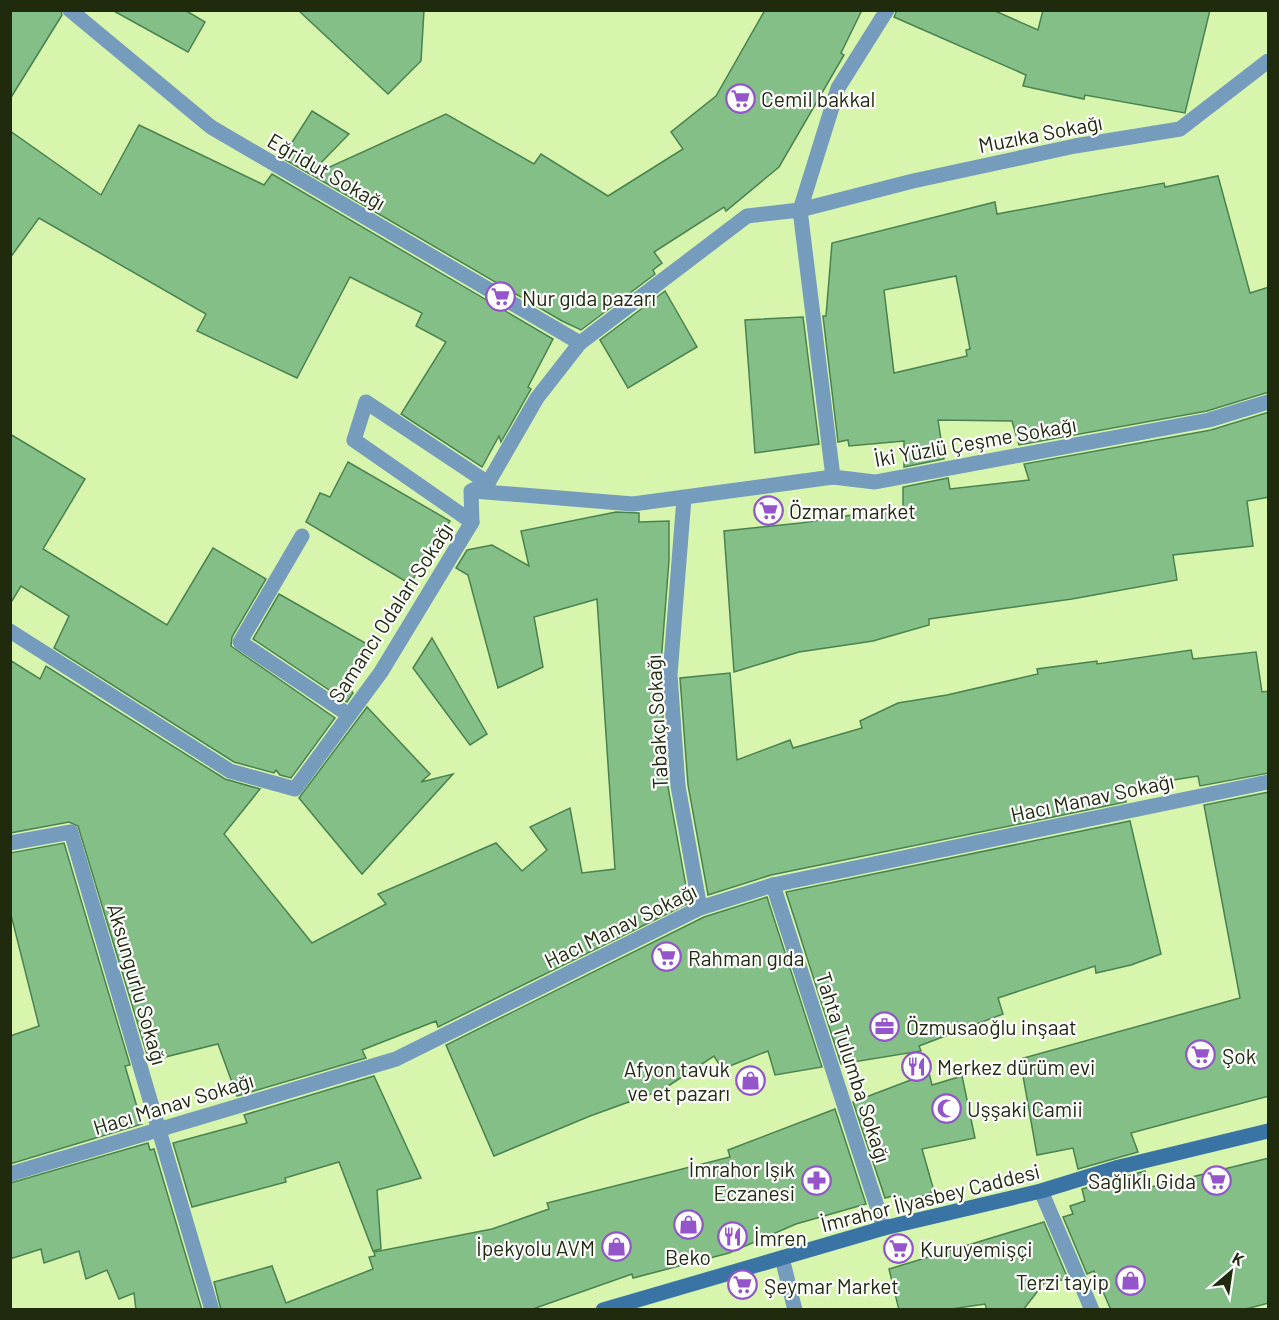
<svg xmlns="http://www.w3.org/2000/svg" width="1279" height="1320" viewBox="0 0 1279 1320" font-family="Barlow,sans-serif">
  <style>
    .building { fill: #84bf88; stroke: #49824e; stroke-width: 1.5; fill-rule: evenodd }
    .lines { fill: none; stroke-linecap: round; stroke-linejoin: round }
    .street { stroke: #759bbd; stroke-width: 15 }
    .secondary { stroke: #3a74a5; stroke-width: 15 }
    .labels { text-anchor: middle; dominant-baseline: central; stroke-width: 4.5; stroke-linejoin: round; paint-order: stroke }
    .poi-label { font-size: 21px; fill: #202b0e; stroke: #fff; text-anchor: start }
    .street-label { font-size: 21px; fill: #202b0e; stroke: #fff }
  </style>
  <rect width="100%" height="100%" fill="#d7f5ac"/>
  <g class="building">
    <path d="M10 10H61L62 15 10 99Z"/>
    <path d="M112 10H185L205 22 188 52Z"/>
    <path d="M298 10H424L421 61 388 94Z"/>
    <path d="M765 10H862L841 53 844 55 779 167 726 211 724 207 654 252 662 263 653 270 655 274 581 330 562 321 312 175 446 114 534 164 541 154 608 196 683 149 671 132 716 96Z"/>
    <path d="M897 10H993L1038 30 1043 10H1210L1185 113 1085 95 1084 99 1023 86 1026 75 894 17Z"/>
    <path d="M312 111 349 134 310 174 282 158Z"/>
    <path d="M139 125 264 185 272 174 553 339 528 387 531 389 501 442 499 436 482 467 401 414 446 342 416 326 422 313 350 277 297 378 197 331 206 314 39 218 10 258V131L101 195Z"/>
    <path d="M1218 176 1250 293 1269 287V392L1207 411 1019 445 1012 421 938 420 944 459 904 467V441L849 446 848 440 838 442 823 316H826L832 243 995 202 997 214 1164 183 1165 187ZM956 276 970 349 966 350 967 356 894 373 884 290Z"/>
    <path d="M665 291 697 347 628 388 600 340Z"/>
    <path d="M803 317 819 444 755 453 745 320Z"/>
    <path d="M1269 412V497L1247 501 1253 546 1173 555 1177 580 1072 599 929 619V625L873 641 799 652 734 672 724 531 801 523 903 507V487L948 478 950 489 1029 480 1024 464 1211 430Z"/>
    <path d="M10 434 85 479 43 549 167 625 213 548 266 579 232 637 231 646 335 718 291 778 280 775 276 770 274 773 234 762 54 648 69 616 21 586 10 604Z"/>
    <path d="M348 462 450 521 410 584 306 522 320 493 330 497Z"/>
    <path d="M616 512 639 513V522L669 521V560L660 676 668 787 689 903 438 1027 436 1021 362 1050 366 1058 237 1096 218 1044 149 1061 78 826 69 822 10 833V660L40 679 46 666 225 779 260 789 224 834 312 943 386 904 378 894 496 843 522 871 547 850 530 827 570 808 582 873 615 869 597 599 534 617 543 667 498 688 468 575 456 568 467 550 492 545 529 566 521 531Z"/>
    <path d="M279 594 374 648 350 689 353 693 347 702 253 639Z"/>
    <path d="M432 638 487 734 470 745 413 668Z"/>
    <path d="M1191 650 1193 659 1256 652 1262 692 1269 691V773L1200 786 1198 776 1123 788 1126 802 771 875 708 895 688 785 680 678 730 673 737 760 790 740 793 748 862 728 860 721 898 703 947 695 1038 674 1037 669 1097 661V664Z"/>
    <path d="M367 707 430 774 421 782 453 774 362 874 299 798Z"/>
    <path d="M1269 792V1096L1131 1133 1138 1152 1078 1169 1073 1148 1037 1155 1020 1059 1240 998 1204 805Z"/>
    <path d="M1130 821 1161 954 1131 965 1096 973 1095 966 998 998 1003 1014 919 1046 921 1051 841 1064 786 892Z"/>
    <path d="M64 843 130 1065 125 1066 142 1124 10 1164V1036L39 1026 10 911V853Z"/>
    <path d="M767 897 822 1067 775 1075 768 1051 722 1069 714 1056 662 1090 590 1116 494 1156 446 1045 704 917Z"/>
    <path d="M929 1073 932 1085 962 1076 975 1138 922 1149 934 1191 900 1207 896 1195 885 1198 853 1102Z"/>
    <path d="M374 1076 421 1178 377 1190 381 1249 373 1251 339 1162 285 1178 286 1182 192 1207 173 1143 247 1123 244 1115Z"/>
    <path d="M835 1109 866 1204 796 1224 729 1253 633 1278 632 1274 530 1310H221L214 1282 272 1266 286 1303 373 1269 369 1257 375 1256 374 1252 492 1229 549 1209 547 1203 730 1157 728 1150Z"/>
    <path d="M148 1143 150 1150 154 1149 202 1310H136L134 1293 119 1299 107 1270 86 1279 79 1251 44 1263 41 1249 10 1259V1183Z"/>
    <path d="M1269 1158V1303L1242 1310H1111L1094 1271 1087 1274 1063 1217 1073 1214 1070 1206 1085 1201 1082 1189 1145 1171 1151 1187Z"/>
    <path d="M1044 1222 1068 1279 1044 1283 1023 1310H987L985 1304 944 1310H899L889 1269Z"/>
  </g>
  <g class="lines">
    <g class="street">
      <path d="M70 10 211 127 580 343"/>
      <path d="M833 477 800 210 838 88 887 10"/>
      <path d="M473 491 633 504 833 477 875 482 1209 420 1268 402"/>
      <path d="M684 498 670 675 678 786 700 908"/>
      <path d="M472 522 354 440 366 402 488 483"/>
      <path d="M302 536 240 642 349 715"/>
      <path d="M10 631 230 771 295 789 381 672 472 522 471 491 488 483 537 398 580 343 747 216 800 210 913 181 1075 146 1180 129 1268 61"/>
      <path d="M10 843 71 832 212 1310"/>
      <path d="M773 885 884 1228"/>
      <path d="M10 1174 396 1059 700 908 773 885 1268 782"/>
      <path d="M1041 1191 1092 1310"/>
      <path d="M782 1258 795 1310"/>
    </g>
    <path class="secondary" d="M603 1310 884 1228 1041 1191 1119 1167 1268 1131"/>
  </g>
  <defs>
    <symbol id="supermarket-ring" viewBox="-11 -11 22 22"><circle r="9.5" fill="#fff" stroke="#9455cb" stroke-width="1.5"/><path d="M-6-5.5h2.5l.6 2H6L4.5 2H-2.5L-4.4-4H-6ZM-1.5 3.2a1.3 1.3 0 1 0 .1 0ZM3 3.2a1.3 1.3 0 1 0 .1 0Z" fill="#9455cb"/></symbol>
    <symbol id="office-ring" viewBox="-11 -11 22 22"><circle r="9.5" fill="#fff" stroke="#9455cb" stroke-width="1.5"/><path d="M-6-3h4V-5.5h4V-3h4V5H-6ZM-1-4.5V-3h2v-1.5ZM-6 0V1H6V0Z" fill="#9455cb"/></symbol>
    <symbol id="restaurant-ring" viewBox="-11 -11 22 22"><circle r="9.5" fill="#fff" stroke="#9455cb" stroke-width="1.5"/><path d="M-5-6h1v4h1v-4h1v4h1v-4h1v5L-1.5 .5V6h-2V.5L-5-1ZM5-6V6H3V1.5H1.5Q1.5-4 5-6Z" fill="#9455cb"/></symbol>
    <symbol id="shop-ring" viewBox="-11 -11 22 22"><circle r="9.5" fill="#fff" stroke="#9455cb" stroke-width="1.5"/><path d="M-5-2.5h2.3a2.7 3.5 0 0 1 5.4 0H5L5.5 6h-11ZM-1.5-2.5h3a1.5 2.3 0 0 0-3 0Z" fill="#9455cb"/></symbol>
    <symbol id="mosque-ring" viewBox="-11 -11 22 22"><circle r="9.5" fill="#fff" stroke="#9455cb" stroke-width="1.5"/><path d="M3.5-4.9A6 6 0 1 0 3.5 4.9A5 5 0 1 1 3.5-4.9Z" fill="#9455cb"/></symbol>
    <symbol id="pharmacy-ring" viewBox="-11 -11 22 22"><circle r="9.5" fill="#fff" stroke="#9455cb" stroke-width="1.5"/><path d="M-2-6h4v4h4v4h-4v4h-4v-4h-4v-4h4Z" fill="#9455cb"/></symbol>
  </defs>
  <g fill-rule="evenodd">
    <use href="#supermarket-ring" x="724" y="82" width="33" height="33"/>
    <use href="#supermarket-ring" x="484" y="280" width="33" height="33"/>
    <use href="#supermarket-ring" x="752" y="494" width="33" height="33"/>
    <use href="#supermarket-ring" x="650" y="940" width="33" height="33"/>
    <use href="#office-ring" x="868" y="1010" width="33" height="33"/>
    <use href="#supermarket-ring" x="1184" y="1038" width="33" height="33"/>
    <use href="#restaurant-ring" x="900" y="1050" width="33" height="33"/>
    <use href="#shop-ring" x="734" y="1064" width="33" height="33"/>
    <use href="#mosque-ring" x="930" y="1092" width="33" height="33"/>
    <use href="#pharmacy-ring" x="800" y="1164" width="33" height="33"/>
    <use href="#supermarket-ring" x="1200" y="1164" width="33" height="33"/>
    <use href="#shop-ring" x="672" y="1208" width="33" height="33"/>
    <use href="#restaurant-ring" x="716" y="1220" width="33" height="33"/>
    <use href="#shop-ring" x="600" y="1230" width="33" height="33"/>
    <use href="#supermarket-ring" x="882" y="1232" width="33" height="33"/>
    <use href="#shop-ring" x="1114" y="1264" width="33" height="33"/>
    <use href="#supermarket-ring" x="726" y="1268" width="33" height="33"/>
  </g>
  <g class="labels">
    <g class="poi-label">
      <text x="761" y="98">Cemil bakkal</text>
      <text x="522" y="297">Nur gıda pazarı</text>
      <text x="789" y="510">Özmar market</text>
      <text x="688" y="957">Rahman gıda</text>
      <text x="906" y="1026">Özmusaoğlu inşaat</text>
      <text x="1222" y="1055">Şok</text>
      <text x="937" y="1066">Merkez dürüm evi</text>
      <text x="730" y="1068" text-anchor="end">Afyon tavuk<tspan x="730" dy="24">ve et pazarı</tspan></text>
      <text x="967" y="1108">Uşşaki Camii</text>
      <text x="795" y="1168" text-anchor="end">İmrahor Işık<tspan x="795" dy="24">Eczanesi</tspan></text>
      <text x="1196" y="1180" text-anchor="end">Sağlıklı Gida</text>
      <text x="754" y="1237">İmren</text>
      <text x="595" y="1247" text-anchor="end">İpekyolu AVM</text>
      <text x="920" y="1248">Kuruyemişçi</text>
      <text x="688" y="1256" text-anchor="middle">Beko</text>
      <text x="1109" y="1281" text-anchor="end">Terzi tayip</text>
      <text x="764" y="1285">Şeymar Market</text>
    </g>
    <g class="street-label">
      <text transform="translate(1040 133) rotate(-11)">Muzıka Sokağı</text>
      <text transform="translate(327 171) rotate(30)">Eğridut Sokağı</text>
      <text transform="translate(975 441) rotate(-10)">İki Yüzlü Çeşme Sokağı</text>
      <text transform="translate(390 612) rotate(-57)">Samancı Odaları Sokağı</text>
      <text transform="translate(656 722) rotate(-93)">Tabakçı Sokağı</text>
      <text transform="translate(1092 797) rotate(-12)">Hacı Manav Sokağı</text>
      <text transform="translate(620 925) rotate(-26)">Hacı Manav Sokağı</text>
      <text transform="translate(138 984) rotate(74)">Aksungurlu Sokağı</text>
      <text transform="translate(854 1067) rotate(72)">Tahta Tulumba Sokağı</text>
      <text transform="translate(173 1103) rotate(-17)">Hacı Manav Sokağı</text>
      <text transform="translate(930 1197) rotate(-14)">İmrahor İlyasbey Caddesi</text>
    </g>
  </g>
  <rect width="1279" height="1320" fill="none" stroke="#202b0e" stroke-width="24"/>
  <g transform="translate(1231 1272) rotate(29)" stroke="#ffffff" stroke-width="4.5" paint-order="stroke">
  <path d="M0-4.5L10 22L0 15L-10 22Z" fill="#202b0e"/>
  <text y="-9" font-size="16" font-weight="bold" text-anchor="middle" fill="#202b0e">K</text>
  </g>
</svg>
